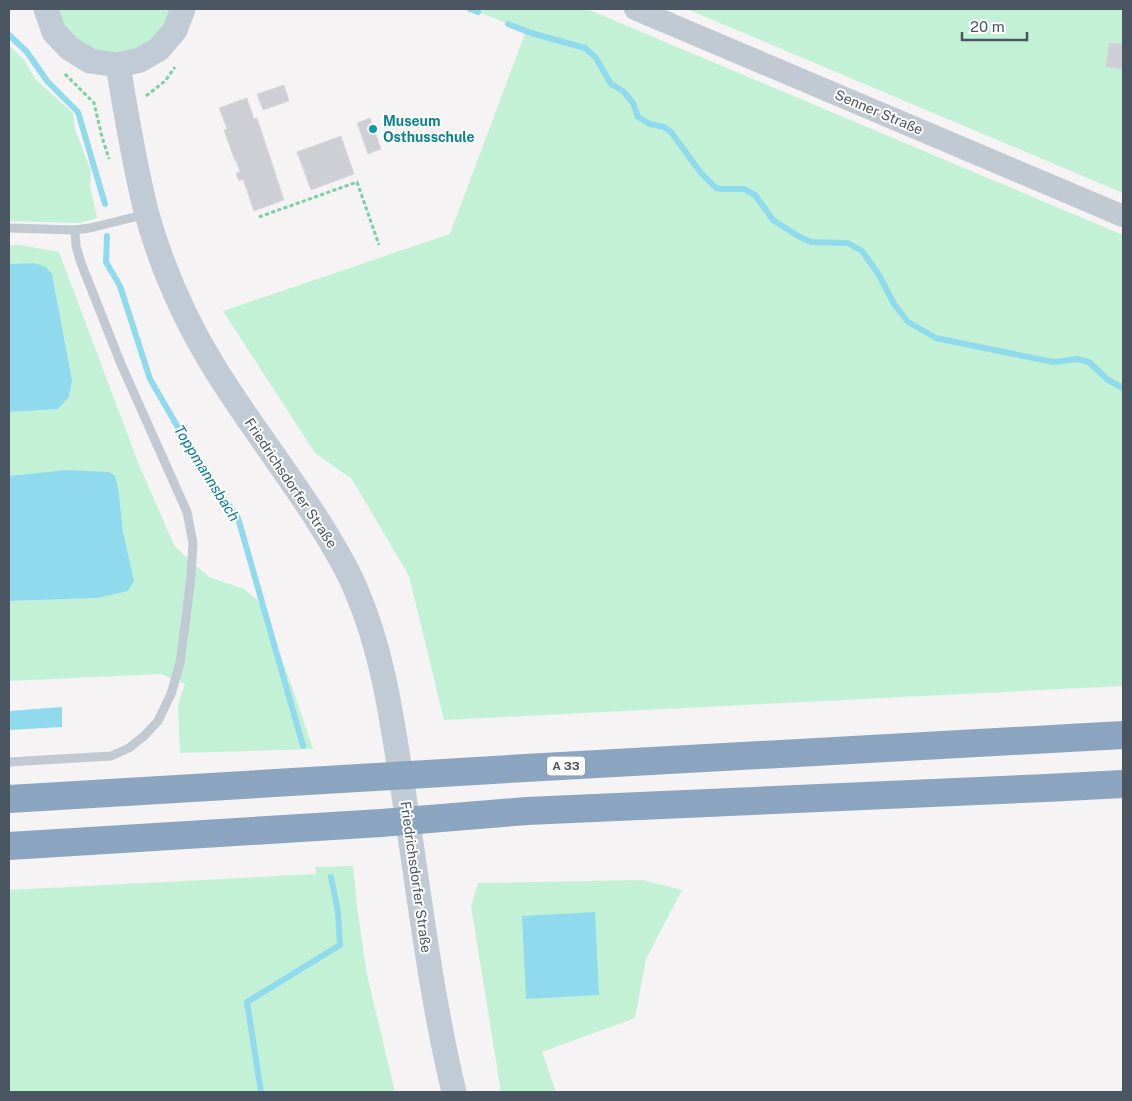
<svg xmlns="http://www.w3.org/2000/svg" width="1132" height="1101" viewBox="0 0 1132 1101" font-family="'Public Sans',sans-serif">
  <style>
    .green { fill: #c3f1d5 }
    .water { fill: #90daee }
    .lines { fill: none; stroke-linecap: round; stroke-linejoin: round }
    .stream { stroke: #90daee; stroke-width: 6 }
    .building { fill: #cdcfd5; stroke: #d7d9de }
    .path { stroke: #7ad0a6; stroke-width: 3; stroke-dasharray: 4 2.5; stroke-linecap: butt }
    .service { stroke: #c1cad2; stroke-width: 9 }
    .tertiary { stroke: #c1cad2; stroke-width: 22 }
    .secondary { stroke: #c1cbd6; stroke-width: 25 }
    .motorway { stroke: #8ba5c1; stroke-width: 28 }
    .culture-dot { fill: #0f9aa8; stroke: #fff; stroke-width: 2 }
    .labels { text-anchor: middle; dominant-baseline: central; stroke-width: 4; stroke-linejoin: round; paint-order: stroke }
    .shield { fill: #fff; stroke: #808990; stroke-width: 1 }
    .shield-label { font-size: 12px; font-weight: bold; fill: #4a5661 }
    .street-label { font-size: 14px; fill: #4a5661; stroke: #fff }
    .culture-label { font-size: 14px; font-weight: bold; fill: #0d838f; stroke: #fff; text-anchor: start }
    .water-label { font-size: 15px; font-style: italic; fill: #0c7c9b; stroke: #fff }
  </style>
  <rect width="100%" height="100%" fill="#f5f3f3"/>
  <g class="green">
    <path d="M57 9H170C169 12 169 17 167 20 153 54 106 64 78 41 67 33 63 21 57 9Z"/>
    <path d="M471 9H587L1123 235V686L444 720 409 576 352 479 315 453 223 311 450 234 526 31Z"/>
    <path d="M687 9H1123V193Z"/>
    <path d="M9 45 24 60 35 79 73 113 75 129 91 171 90 186 97 218 80 223 9 221Z"/>
    <path d="M9 245H20L59 252 139 465 175 547 209 577 244 589 261 603 295 695 313 749 180 753 178 704 185 684 161 674 9 681V601L97 598 123 532 119 493 65 470 9 476V412L58 409 72 380 52 274 34 263 9 264Z"/>
    <path d="M353 866 357 907 367 975 395 1092H9V890L316 874 315 867Z"/>
    <path d="M643 880 682 890 646 959 635 1018 542 1052 556 1092H501L471 906 478 883Z"/>
  </g>
  <g class="water">
    <path d="M34 263 46 267 52 274 72 380 69 397 58 409 9 412V264Z"/>
    <path d="M65 470 109 472 115 476 119 493 123 532 134 581 128 591 97 598 9 601V476Z"/>
    <path d="M62 707V727L9 730V711Z"/>
    <path d="M595 912 599 995 526 999 522 916Z"/>
  </g>
  <g class="lines">
    <g class="stream">
      <path d="M470 9 478 12"/>
      <path d="M508 24 531 33 585 48 596 58 611 84 623 91 633 103 638 117 650 124 664 127 671 132 701 173 716 188 722 189H744L755 195 773 220 798 236 811 242 848 243 862 251 879 275 894 304 908 322 936 338 1043 360 1054 362 1077 359 1089 362 1108 380 1123 388"/>
      <path d="M9 35 27 52 47 81 78 112 105 204"/>
      <path d="M107 236 106 262 120 286 150 379 198 462 238 518 303 746"/>
      <path d="M261 1092 247 1002 340 945 338 912 331 877"/>
    </g>
  </g>
  <g class="building">
    <path d="M1109 43 1123 44V69L1106 67Z"/>
    <path d="M284 85 289 101 263 110 257 94Z"/>
    <path d="M247 98 254 119 257 118 284 200 254 211 243 179 239 181 236 173 240 172 236 160 235 161 224 130 227 129 219 108Z"/>
    <path d="M370 118 381 149 368 154 357 123Z"/>
    <path d="M341 136 354 174 311 190 297 152Z"/>
  </g>
  <g class="lines">
    <g class="path">
      <path d="M65 74 94 103 102 137 109 159"/>
      <path d="M146 96 165 81 175 67"/>
      <path d="M259 217 357 182 379 245"/>
    </g>
    <g class="service">
      <path d="M9 228 75 230 90 228 147 214"/>
      <path d="M9 762 111 756 129 748 144 736 158 721 171 694 180 663 186 618 191 576 193 543 187 512 121 364 81 263 76 246 75 230"/>
    </g>
    <path class="tertiary" d="M635 9 1123 216"/>
    <g class="secondary">
      <path d="M46 9 54 32 69 48 90 61 118 65 140 60 159 49 175 30 183 9"/>
      <path d="M118 65C126 114 134 163 146 211 161 265 185 320 214 367 249 424 290 475 325 532 336 550 348 570 356 590 382 649 391 714 401 777 418 882 429 988 454 1092"/>
    </g>
    <g class="motorway">
      <path d="M9 799 525 768 1123 735"/>
      <path d="M9 846 381 823 527 811 1046 788 1123 784"/>
    </g>
  </g>
  <circle class="culture-dot" cx="373" cy="129" r="5"/>
  <g class="labels">
    <rect class="shield" x="547" y="756.5" width="38" height="19" rx="4"/>
    <g class="shield-label">
      <text x="566" y="766">A 33</text>
    </g>
    <g class="street-label">
      <text transform="translate(879 112) rotate(23)">Senner Straße</text>
      <text transform="translate(291 483) rotate(56)">Friedrichsdorfer Straße</text>
      <text transform="translate(416 877) rotate(82)">Friedrichsdorfer Straße</text>
    </g>
    <g class="culture-label">
      <text x="383" y="121">Museum<tspan x="383" dy="16">Osthusschule</tspan></text>
    </g>
    <g class="water-label">
      <text transform="translate(207 473) rotate(58)">Toppmannsbach</text>
    </g>
  </g>
  <rect width="1132" height="1101" fill="none" stroke="#4a5661" stroke-width="20"/>
  <path d="M962 32v8h65v-8" fill="none" stroke="#4a5661" stroke-width="2.5"/>
  <text x="970" y="32" font-size="15" fill="#4a5661" stroke="#ffffff" stroke-width="4" paint-order="stroke">20 m</text>
</svg>
